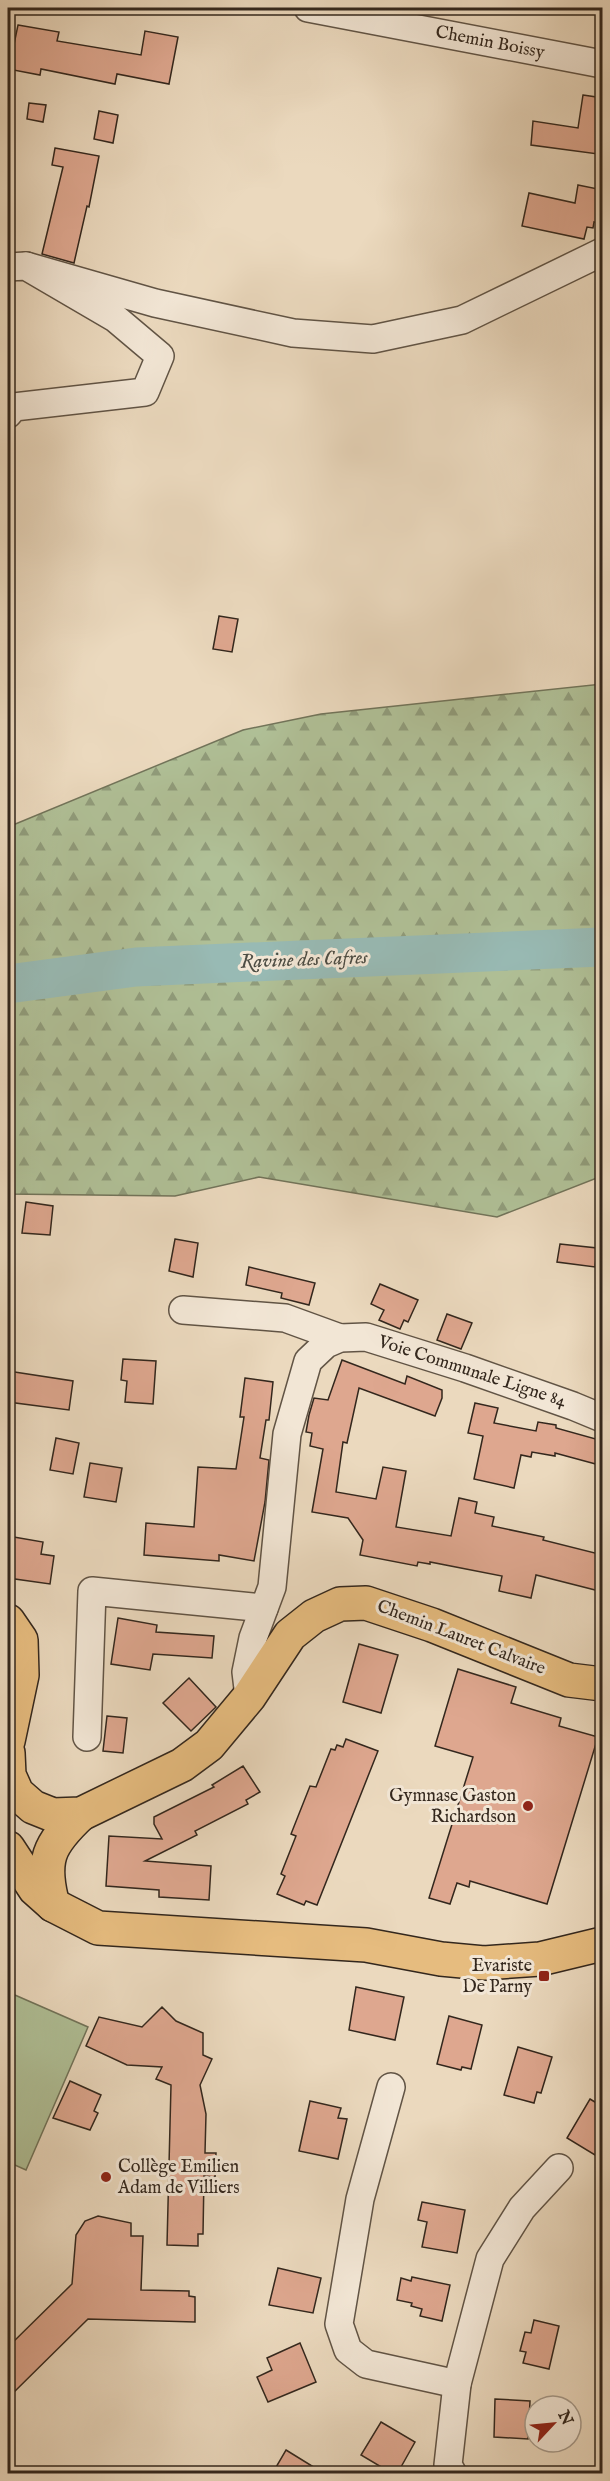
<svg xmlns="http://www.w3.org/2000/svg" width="610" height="2481" viewBox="0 0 610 2481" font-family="'IM FELL English',serif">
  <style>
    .grass { fill: #b0c097; stroke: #72745a; stroke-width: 1.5 }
    .forest { fill: url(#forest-firs); stroke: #72745a; stroke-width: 1.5 }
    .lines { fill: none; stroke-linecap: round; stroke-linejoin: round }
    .river { stroke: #98bab4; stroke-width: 39 }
    .building { fill: #dea78f; stroke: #33271d; stroke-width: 1.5 }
    .minor-casing { stroke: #615445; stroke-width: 30 }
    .major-casing { stroke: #33271d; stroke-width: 36 }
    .minor { stroke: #f2e6d5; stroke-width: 27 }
    .major { stroke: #e6bc7f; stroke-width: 33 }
    .poi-dot { fill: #8f2418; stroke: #f2e6d5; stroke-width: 2 }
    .labels { text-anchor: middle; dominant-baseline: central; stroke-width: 6; stroke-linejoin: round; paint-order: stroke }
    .street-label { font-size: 18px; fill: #33271d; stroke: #f2e6d5 }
    .poi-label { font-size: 18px; fill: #33271d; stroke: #f2e6d5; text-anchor: end }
    .water-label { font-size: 20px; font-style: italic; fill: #4c4c43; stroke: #f2e6d5 }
  </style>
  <defs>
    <pattern id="forest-firs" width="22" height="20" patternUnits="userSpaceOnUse" patternTransform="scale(1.5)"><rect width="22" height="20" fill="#b0c097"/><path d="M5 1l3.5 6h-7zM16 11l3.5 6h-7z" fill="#909c7b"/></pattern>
  </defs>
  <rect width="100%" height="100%" fill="#ebd9be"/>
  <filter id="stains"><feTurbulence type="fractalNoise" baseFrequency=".00333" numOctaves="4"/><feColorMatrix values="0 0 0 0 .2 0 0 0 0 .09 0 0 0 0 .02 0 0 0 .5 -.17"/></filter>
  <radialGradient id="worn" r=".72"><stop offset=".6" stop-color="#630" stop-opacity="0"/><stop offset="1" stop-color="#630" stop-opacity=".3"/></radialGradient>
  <path class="grass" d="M8 1992 88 2027 26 2170 8 2162Z"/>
  <path class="forest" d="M602 684V1176L497 1217 259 1177 175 1196 8 1194V827L243 730 321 714Z"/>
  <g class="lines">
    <path class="river" d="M8 984 136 967 602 947"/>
  </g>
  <g class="building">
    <path d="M18 25 59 32 57 41 141 55 145 31 178 37 169 84 117 74 115 84 41 69 40 75 8 69V48L13 49Z"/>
    <path d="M583 95 603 98V126L598 154 531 145 533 121 578 128Z"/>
    <path d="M29 103 46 105 43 122 27 119Z"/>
    <path d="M99 111 118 115 113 143 94 139Z"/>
    <path d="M55 148 99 156 89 207 87 206 74 263 42 254 63 167 52 165Z"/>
    <path d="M578 185 603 190V224L594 222 593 228 587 227 584 239 522 226 529 193 575 203Z"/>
    <path d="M219 616 238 619 232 652 213 649Z"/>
    <path d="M26 1202 53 1206 50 1235 22 1233Z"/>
    <path d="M175 1239 198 1243 193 1277 169 1271Z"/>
    <path d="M560 1244 597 1248 595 1267 557 1262Z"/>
    <path d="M249 1267 315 1283 309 1305 281 1298 282 1293 246 1285Z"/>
    <path d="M380 1284 418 1300 408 1322 404 1320 400 1329 379 1320 384 1310 371 1304Z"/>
    <path d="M447 1314 472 1323 461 1349 437 1340Z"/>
    <path d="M123 1359 156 1361 153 1404 125 1402 127 1381 121 1380Z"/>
    <path d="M342 1360 405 1384 407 1376 442 1390V1398L435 1416 359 1388 347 1443 343 1442 336 1492 376 1499 383 1467 406 1471 396 1527 451 1536 459 1498 477 1502 475 1513 494 1517 492 1526 544 1537 543 1540 603 1555V1592L536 1575 531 1598 499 1591 502 1576 430 1562V1564L418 1562 417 1566 360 1555 363 1540 348 1518 312 1512 323 1449 310 1446 312 1433 306 1432 309 1415 314 1398 328 1400Z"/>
    <path d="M8 1371 73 1381 69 1410 8 1402Z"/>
    <path d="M245 1378 273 1382 269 1420H266L260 1458 269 1460 265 1502 254 1561 219 1555V1561L144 1555 146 1523 194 1527 198 1467 236 1469 244 1417H240Z"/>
    <path d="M475 1403 498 1408 494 1423 536 1431 538 1422 556 1425V1428L603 1441V1466L555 1453V1456L532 1452 531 1457 521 1455 514 1488 474 1479 483 1436 468 1433Z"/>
    <path d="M56 1438 79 1443 73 1474 50 1470Z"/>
    <path d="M90 1463 122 1468 116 1502 84 1497Z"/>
    <path d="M8 1536 43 1542 41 1554 54 1556 50 1584 8 1578Z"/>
    <path d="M118 1618 157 1625 156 1632 214 1636 212 1658 153 1654 150 1670 111 1664Z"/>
    <path d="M359 1644 398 1655 381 1713 343 1702Z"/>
    <path d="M458 1669 516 1687 511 1703 561 1718 559 1726 598 1737 547 1904 470 1881 469 1887 457 1883 450 1904 429 1898 473 1757 435 1746Z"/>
    <path d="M189 1678 216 1707 191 1731 163 1703Z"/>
    <path d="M107 1716 127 1718 123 1753 103 1751Z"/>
    <path d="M346 1739 378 1751 317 1905 306 1901 304 1905 277 1894 285 1876 281 1874 296 1836 291 1834 310 1786 316 1787 331 1749 335 1750 337 1745 343 1747Z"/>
    <path d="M243 1766 260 1792 246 1800 248 1804 195 1831 197 1835 145 1861 211 1866 209 1900 159 1897V1890L106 1886 109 1836 162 1839 154 1824V1817L214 1787 212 1785Z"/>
    <path d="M356 1987 404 1997 395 2040 349 2030Z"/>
    <path d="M162 2007 176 2021 203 2033V2055L212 2059 200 2085 206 2114 205 2153H216L215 2177 204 2176 203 2234H198V2246L167 2245 171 2085 156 2079 162 2067 127 2065 86 2046 99 2017 142 2027Z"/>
    <path d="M449 2016 482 2025 471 2069 462 2067 461 2070 437 2064Z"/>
    <path d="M518 2047 552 2057 541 2093 537 2092 534 2103 504 2095Z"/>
    <path d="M70 2081 101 2095 94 2111 98 2113 90 2130 53 2118Z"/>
    <path d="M590 2099 603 2107V2144L595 2155 567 2138Z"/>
    <path d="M310 2101 341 2108 338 2118 347 2119 338 2159 299 2151Z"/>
    <path d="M422 2202 465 2210 457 2253 422 2247 427 2222 418 2220Z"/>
    <path d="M98 2216 131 2223V2236H143L141 2290 189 2291V2296L195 2297V2322L88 2319 8 2398V2347L72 2284 76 2235 85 2221Z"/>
    <path d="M278 2268 321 2278 313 2313 269 2305Z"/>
    <path d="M412 2277 450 2285 442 2321 420 2316 422 2309 411 2306 412 2303 397 2300 401 2278 411 2281Z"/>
    <path d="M534 2320 559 2326 549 2369 523 2363 526 2352 520 2351 525 2332 531 2333Z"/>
    <path d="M300 2343 316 2382 268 2402 257 2377 272 2370 267 2358Z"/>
    <path d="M495 2399 530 2401 528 2439 494 2437Z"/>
    <path d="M381 2422 415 2442 397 2474H393L361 2455Z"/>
    <path d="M286 2450 325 2474H272Z"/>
  </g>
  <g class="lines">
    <defs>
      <g id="minor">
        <path d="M308 8 602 64"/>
        <path d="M26 266 155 303 293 333 373 339 462 320 602 252"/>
        <path d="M8 267 26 266 115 318 160 356 145 392 14 407 8 414"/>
        <path d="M183 1310 285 1318 340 1338"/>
        <path d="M249 1697 246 1672 253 1638 272 1587 287 1434 308 1361 326 1344 340 1338 366 1337 465 1368 573 1406 602 1418"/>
        <path d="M87 1737 92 1591 264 1608"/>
        <path d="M391 2087 360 2199 339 2324 348 2350 366 2364 457 2384"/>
        <path d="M453 2474 448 2465 457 2384 490 2259 522 2208 559 2168"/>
      </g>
      <g id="major">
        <path d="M8 1621 21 1640 22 1675 8 1741"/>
        <path d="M8 1753 9 1775 17 1793 33 1807 53 1815 81 1814 182 1765 209 1745 249 1697 290 1635 314 1616 340 1604 366 1603 432 1625 569 1680 602 1684"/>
        <path d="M8 1848 35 1889 53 1905 98 1928 366 1945 441 1959 484 1963 540 1959 602 1944"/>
        <path d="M53 1905C41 1860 48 1845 81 1814"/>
      </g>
    </defs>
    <use href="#minor" class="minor-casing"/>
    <use href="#major" class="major-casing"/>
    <use href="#minor" class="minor"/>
    <use href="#major" class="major"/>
  </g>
  <g class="poi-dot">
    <circle cx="528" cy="1806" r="6"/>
    <rect x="538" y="1970" width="12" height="12" rx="3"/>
    <circle cx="106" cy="2177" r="6"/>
  </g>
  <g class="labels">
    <g class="street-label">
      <text transform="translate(490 43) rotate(11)">Chemin Boissy</text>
      <text transform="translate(472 1372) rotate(18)">Voie Communale Ligne 84</text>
      <text transform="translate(461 1638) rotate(21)">Chemin Lauret Calvaire</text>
    </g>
    <g class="poi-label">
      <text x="516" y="1796">Gymnase Gaston<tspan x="516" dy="21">Richardson</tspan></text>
      <text x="532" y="1966">Evariste<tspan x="532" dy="21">De Parny</tspan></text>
      <text x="118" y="2167" text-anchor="start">Collège Emilien<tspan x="118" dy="21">Adam de Villiers</tspan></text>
    </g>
    <g class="water-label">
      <text transform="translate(304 960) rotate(-2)">Ravine des Cafres</text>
    </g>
  </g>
  <rect width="610" height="2481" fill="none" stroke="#ebd9be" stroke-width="30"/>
  <rect x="9" y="9" width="592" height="2463" fill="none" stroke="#33271d" stroke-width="3"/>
  <rect x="15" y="15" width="580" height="2451" fill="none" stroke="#33271d" stroke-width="1.5"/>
  <g transform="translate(553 2424) rotate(64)"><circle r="28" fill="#f2e6d5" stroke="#a69a8b" stroke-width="1.5"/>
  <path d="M0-4.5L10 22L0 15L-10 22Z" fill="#8f2418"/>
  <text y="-9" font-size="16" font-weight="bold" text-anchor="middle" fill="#33271d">N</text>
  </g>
  <rect width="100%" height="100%" filter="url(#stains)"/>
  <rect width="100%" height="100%" fill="url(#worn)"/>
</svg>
